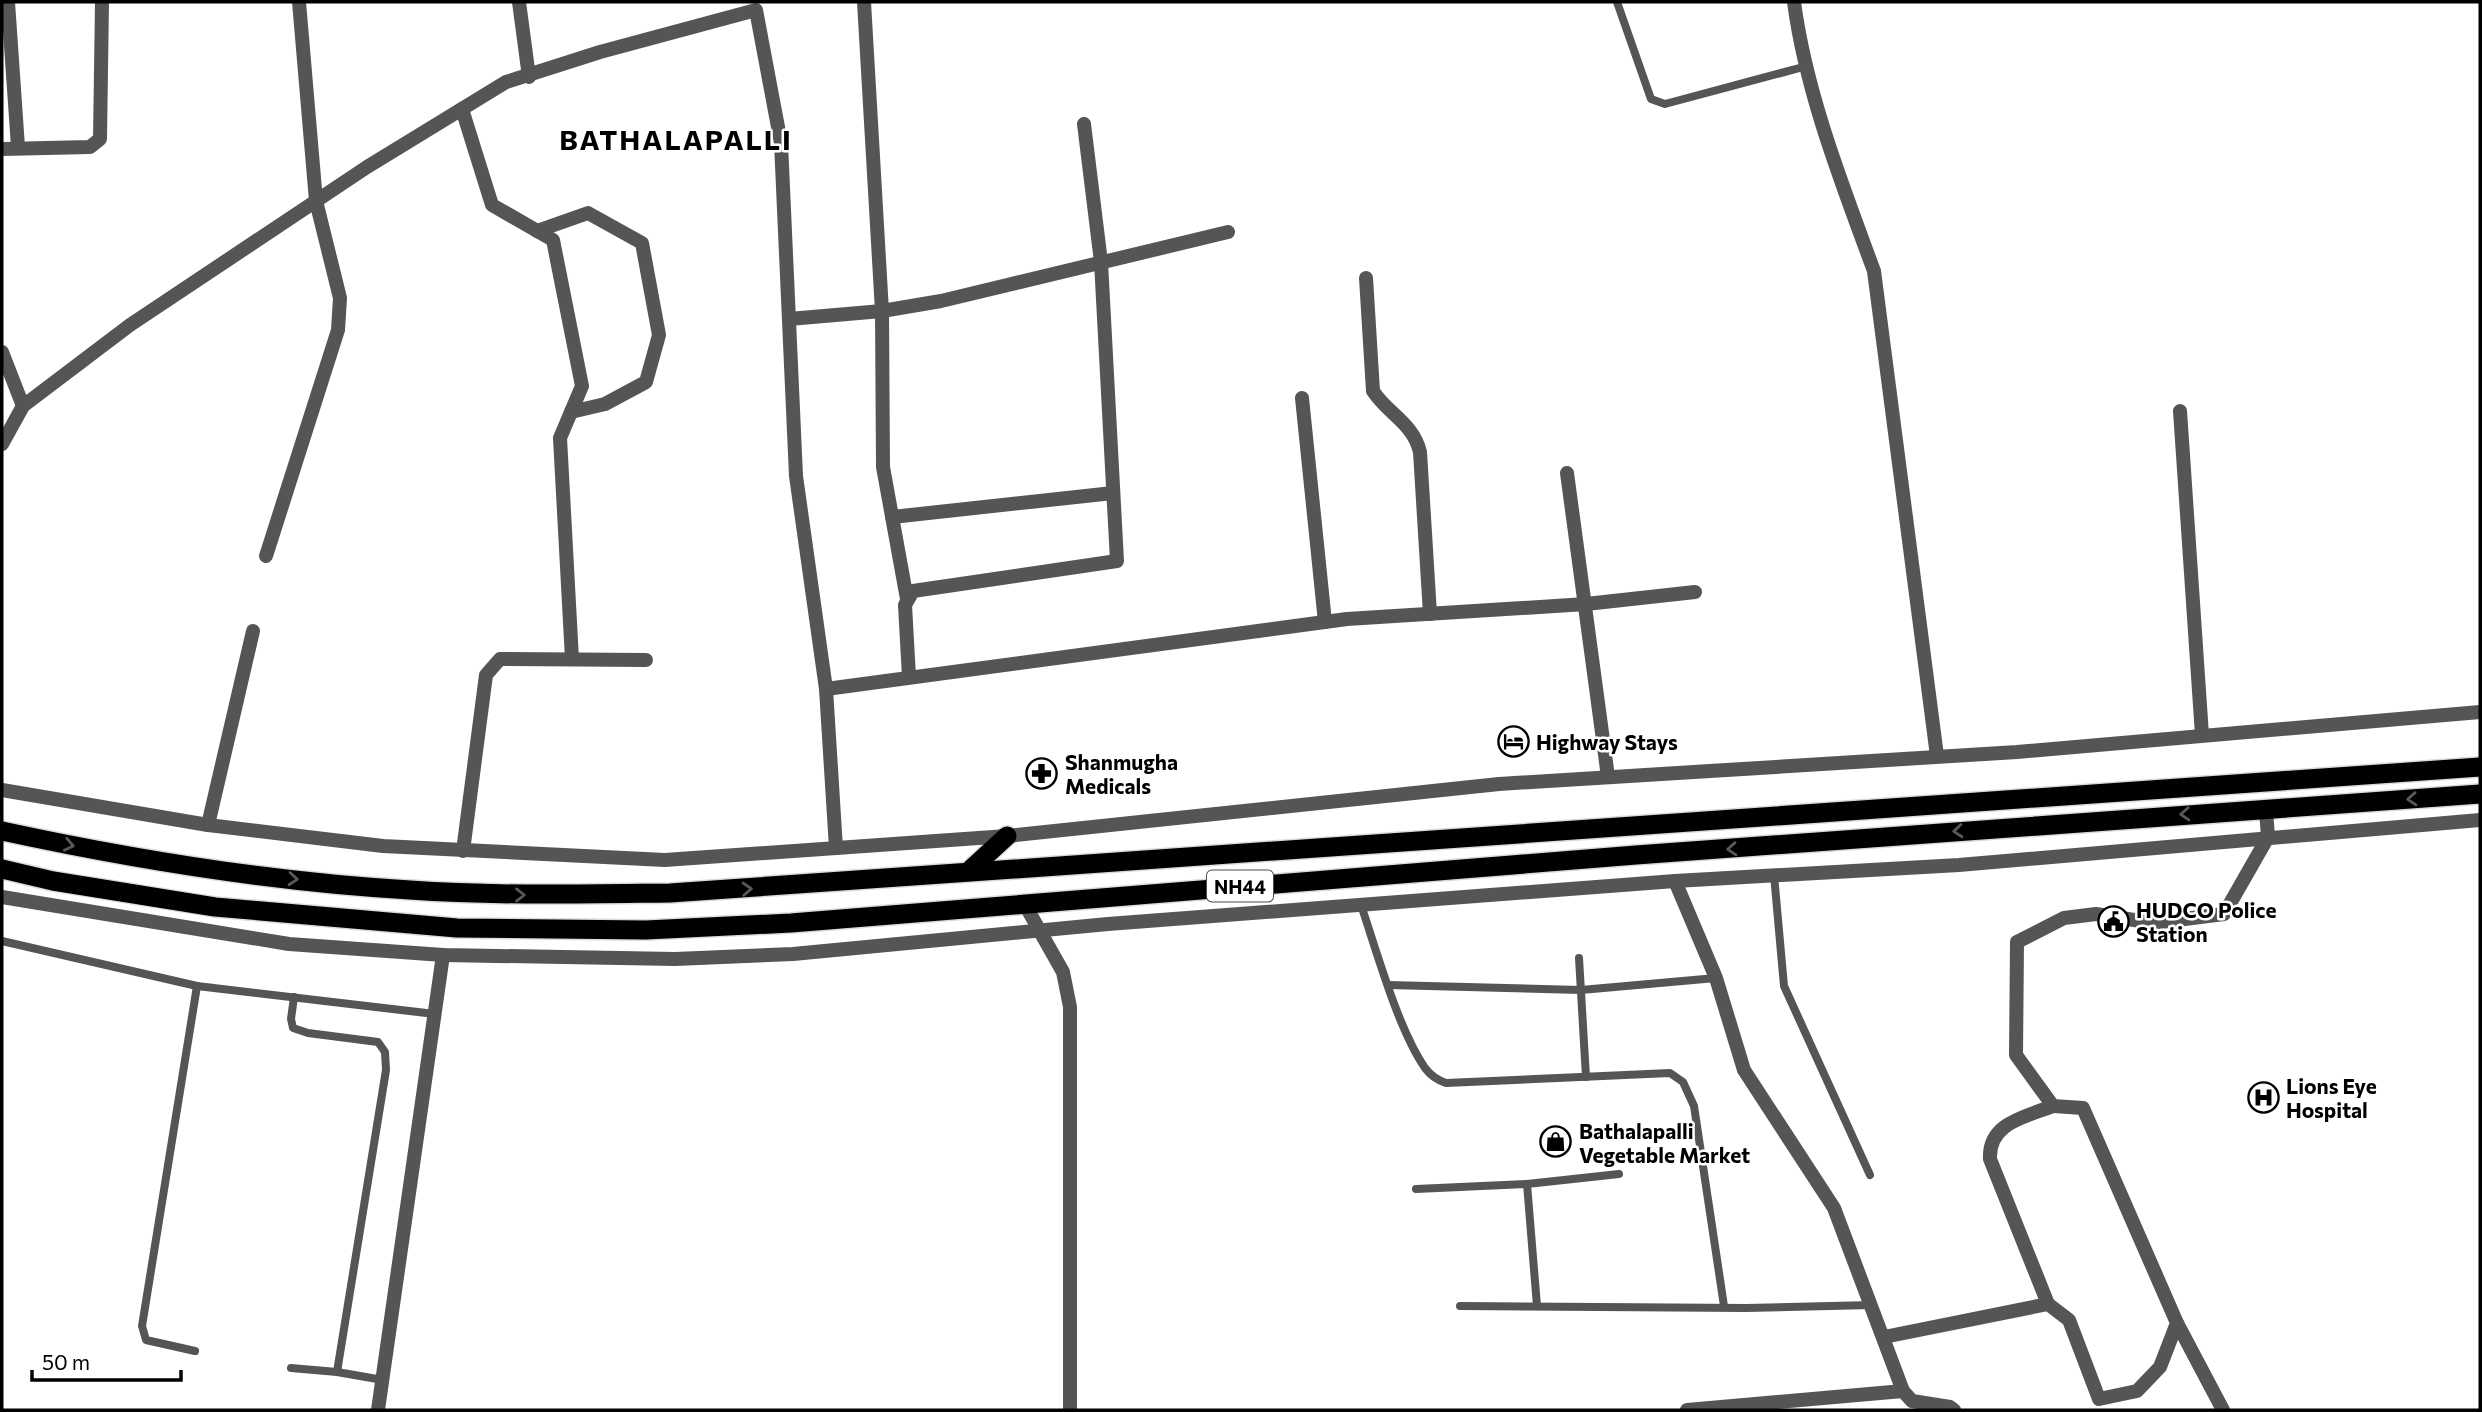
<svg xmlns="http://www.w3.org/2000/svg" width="2482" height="1412" viewBox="0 0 2482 1412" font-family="Commissioner,sans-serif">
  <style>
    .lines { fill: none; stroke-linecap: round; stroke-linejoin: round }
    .trunk-casing { stroke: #dbdbdb; stroke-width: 22 }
    .service { stroke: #555; stroke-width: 8 }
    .minor { stroke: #555; stroke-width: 14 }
    .tertiary { stroke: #555; stroke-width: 14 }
    .trunk { stroke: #000; stroke-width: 19 }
    .oneway { stroke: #595959 }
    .labels { text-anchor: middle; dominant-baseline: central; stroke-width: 5; stroke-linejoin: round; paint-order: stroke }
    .shield { fill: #fff; stroke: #4c4c4c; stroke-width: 2 }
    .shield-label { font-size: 19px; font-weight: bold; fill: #000 }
    .poi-label { font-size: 21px; font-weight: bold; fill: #000; stroke: #fff; text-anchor: start }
    .district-label { font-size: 28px; font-weight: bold; letter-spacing: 2px; fill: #000; stroke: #fff }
  </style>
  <rect width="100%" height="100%" fill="#fff"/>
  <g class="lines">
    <defs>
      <g id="trunk">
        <path d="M2 831C136 860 272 882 410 890 497 896 583 894 670 893L2480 767"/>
        <path d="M2 869 53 881 215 907 457 928 646 930 791 923 1636 855 2480 794"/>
        <path d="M969 871 1007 836"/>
      </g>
    </defs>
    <use href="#trunk" class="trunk-casing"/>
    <g class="service">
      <path d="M1617 2 1651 99 1665 104 1807 66"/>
      <path d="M1774 875 1784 986 1870 1175"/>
      <path d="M1361 905C1377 952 1398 1029 1425 1068 1431 1076 1437 1080 1446 1083L1670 1073 1683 1082 1694 1106 1724 1306"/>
      <path d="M2 941 197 986 435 1014"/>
      <path d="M1579 958 1586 1077"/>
      <path d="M1388 985 1581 990 1716 978"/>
      <path d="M1527 1184 1619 1174"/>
      <path d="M1416 1189 1527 1184 1537 1306"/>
      <path d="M1460 1306 1746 1308 1872 1305"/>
      <path d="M195 1351 146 1340 142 1326 197 986"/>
      <path d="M291 1368 337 1372 386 1070 385 1052 378 1042 308 1033 293 1028 291 1019 294 997"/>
      <path d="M337 1372 383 1380"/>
    </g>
    <g class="minor">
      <path d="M8 2 18 147"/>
      <path d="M519 2 529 77"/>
      <path d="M864 2 882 311 883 467 907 599"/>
      <path d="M1794 2C1806 93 1842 184 1874 271L1937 756"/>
      <path d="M462 109 492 205 553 240 582 386 560 438 572 659"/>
      <path d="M2 149 90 147 100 139 102 2"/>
      <path d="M537 231 588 213 642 243 659 335 646 382 605 404 571 412"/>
      <path d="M1366 278 1373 391C1388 414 1413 423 1420 452L1430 614"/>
      <path d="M789 319 882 311 941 301 1228 232"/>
      <path d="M2 352 23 406"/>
      <path d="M1302 398 1325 622"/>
      <path d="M2180 411 2202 735"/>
      <path d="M2 444 23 406 130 325 367 167 506 82 600 52 756 10 781 143 796 476 826 689 836 848"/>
      <path d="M1567 473 1608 777"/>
      <path d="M892 517 1113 493"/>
      <path d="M266 556 338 330 340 298 316 201 299 2"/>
      <path d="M909 677 905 605 913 591 1117 561 1101 262 1084 124"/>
      <path d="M826 689 1347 619 1586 604 1695 592"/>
      <path d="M208 825 253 631"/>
      <path d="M463 851 486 675 500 659 646 660"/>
      <path d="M1675 881 1716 978 1744 1070 1834 1208 1903 1391 1912 1401 1950 1407 1954 1410"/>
      <path d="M2048 1304 1990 1159C1988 1123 2025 1117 2053 1106"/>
      <path d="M2177 1323 2223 1410"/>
      <path d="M1884 1337 2048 1304 2069 1320 2099 1399 2137 1391 2160 1367 2177 1323 2083 1108 2053 1106 2016 1055 2017 942 2064 918 2096 914 2153 923 2224 914 2268 837 2266 810"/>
      <path d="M378 1410 443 955"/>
      <path d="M1687 1410 1903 1391"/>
    </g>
    <g class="tertiary">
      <path d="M2 790 208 825 383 846 665 860 1007 836 1499 784 2017 752 2480 712"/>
      <path d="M2 897 289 944 443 955 675 959 793 954 1108 924 1675 881 1959 865 2480 820"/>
      <path d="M1024 903 1063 972 1070 1007V1410"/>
    </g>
    <use href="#trunk" class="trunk"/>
  </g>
  <defs><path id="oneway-chevron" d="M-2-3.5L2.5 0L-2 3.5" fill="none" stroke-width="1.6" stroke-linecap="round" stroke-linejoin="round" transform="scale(1.75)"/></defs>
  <g class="oneway">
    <use href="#oneway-chevron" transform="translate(2412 799) rotate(176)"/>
    <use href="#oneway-chevron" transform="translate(2185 814) rotate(177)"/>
    <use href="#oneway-chevron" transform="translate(1958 831) rotate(175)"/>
    <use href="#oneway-chevron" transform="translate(69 845) rotate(12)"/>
    <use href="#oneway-chevron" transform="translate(1732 849) rotate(176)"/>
    <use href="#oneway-chevron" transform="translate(293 879) rotate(5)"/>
    <use href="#oneway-chevron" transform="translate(747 889) rotate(-3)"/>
    <use href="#oneway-chevron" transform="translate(520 895)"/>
  </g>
  <defs>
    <symbol id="hotel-ring" viewBox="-11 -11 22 22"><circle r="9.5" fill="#fff" stroke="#000" stroke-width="1.5"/><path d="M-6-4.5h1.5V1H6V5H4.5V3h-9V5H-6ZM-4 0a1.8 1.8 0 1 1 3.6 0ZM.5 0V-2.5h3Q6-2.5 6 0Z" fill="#000"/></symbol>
    <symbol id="pharmacy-ring" viewBox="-11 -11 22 22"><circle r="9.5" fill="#fff" stroke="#000" stroke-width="1.5"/><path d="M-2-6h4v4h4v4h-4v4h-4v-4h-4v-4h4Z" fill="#000"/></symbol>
    <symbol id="civic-ring" viewBox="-11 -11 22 22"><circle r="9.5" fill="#fff" stroke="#000" stroke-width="1.5"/><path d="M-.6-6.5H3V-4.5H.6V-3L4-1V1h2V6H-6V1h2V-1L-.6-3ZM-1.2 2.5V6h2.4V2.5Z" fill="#000"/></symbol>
    <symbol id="hospital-ring" viewBox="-11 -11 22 22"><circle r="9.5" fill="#fff" stroke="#000" stroke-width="1.5"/><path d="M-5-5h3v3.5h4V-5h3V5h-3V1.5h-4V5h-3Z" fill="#000"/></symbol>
    <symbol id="shop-ring" viewBox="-11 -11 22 22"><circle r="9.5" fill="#fff" stroke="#000" stroke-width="1.5"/><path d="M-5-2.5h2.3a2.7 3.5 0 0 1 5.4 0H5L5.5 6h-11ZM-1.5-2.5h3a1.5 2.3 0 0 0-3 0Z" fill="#000"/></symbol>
  </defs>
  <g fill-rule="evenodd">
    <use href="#hotel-ring" x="1496" y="724" width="35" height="35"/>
    <use href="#pharmacy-ring" x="1024" y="756" width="35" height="35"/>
    <use href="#civic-ring" x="2096" y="904" width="35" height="35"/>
    <use href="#hospital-ring" x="2246" y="1080" width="35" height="35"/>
    <use href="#shop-ring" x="1538" y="1124" width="35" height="35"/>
  </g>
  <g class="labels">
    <rect class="shield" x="1207" y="870.5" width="66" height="31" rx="5"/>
    <g class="shield-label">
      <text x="1240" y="886">NH44</text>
    </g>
    <g class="poi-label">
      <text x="1536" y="741">Highway Stays</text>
      <text x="1065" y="761">Shanmugha<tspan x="1065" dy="24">Medicals</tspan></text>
      <text x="2136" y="909">HUDCO Police<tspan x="2136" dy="24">Station</tspan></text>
      <text x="2286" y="1085">Lions Eye<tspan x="2286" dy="24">Hospital</tspan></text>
      <text x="1579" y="1130">Bathalapalli<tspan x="1579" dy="24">Vegetable Market</tspan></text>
    </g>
    <g class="district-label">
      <text x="676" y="139">BATHALAPALLI</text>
    </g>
  </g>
  <rect width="2482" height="1412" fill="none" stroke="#000000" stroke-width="7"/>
  <path d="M32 1370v10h149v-10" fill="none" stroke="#000000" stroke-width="3.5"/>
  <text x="42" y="1370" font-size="21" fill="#000000" stroke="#ffffff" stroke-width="5" paint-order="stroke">50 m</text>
</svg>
